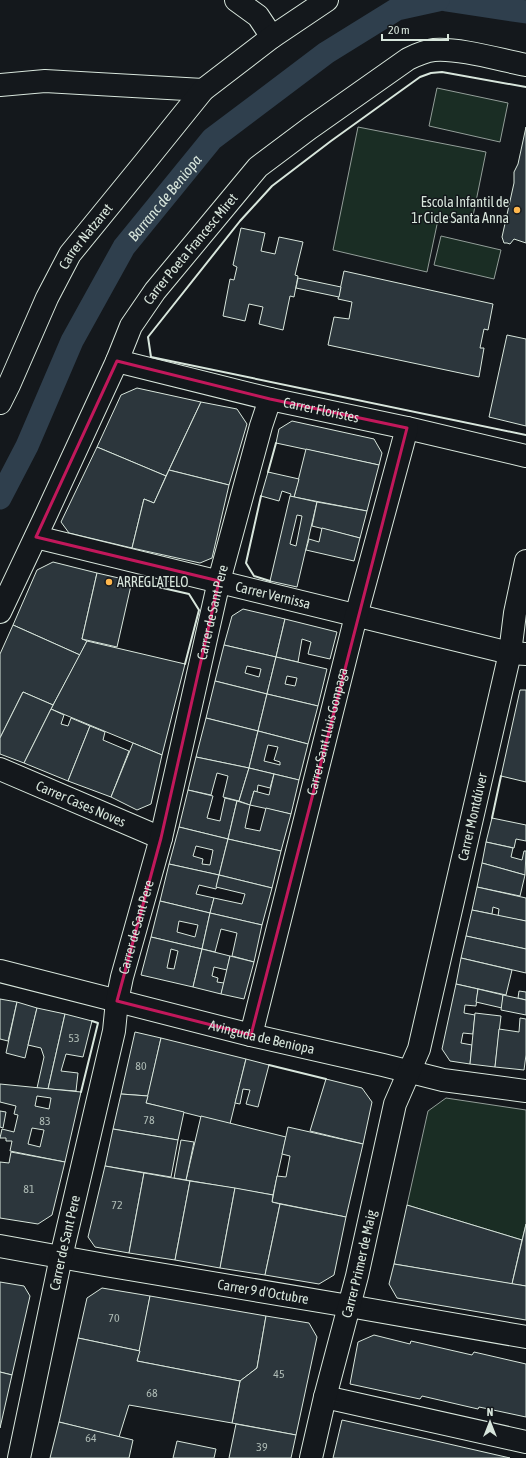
<svg xmlns="http://www.w3.org/2000/svg" width="526" height="1458" viewBox="0 0 526 1458" font-family="'Asap Condensed',sans-serif">
  <style>
    .green { fill: #1a2d24; stroke: #939e99 }
    .lines { fill: none; stroke-linecap: round; stroke-linejoin: round }
    .canal { stroke: #2f3f4d; stroke-width: 23 }
    .building { fill: #2c363c; stroke: #d8e6dc; fill-rule: evenodd }
    .minor-casing { stroke: #d8e6dc; stroke-width: 24 }
    .minor { stroke: #14181c; stroke-width: 22 }
    .wall { stroke: #d8e6dc; stroke-width: 2 }
    .marked { fill: none; stroke: #c2185b; stroke-width: 3; stroke-linejoin: round }
    .poi-dot { fill: #ffb74d; stroke: #14181c; stroke-width: 1.5 }
    .labels { text-anchor: middle; dominant-baseline: central; stroke-width: 3; stroke-linejoin: round; paint-order: stroke }
    .number-label { font-size: 12px; fill: #adbab4 }
    .poi-label { font-size: 14px; fill: #d8e6dc; stroke: #14181c; text-anchor: end }
    .street-label { font-size: 14px; fill: #d8e6dc; stroke: #14181c }
    .water-label { font-size: 15px; font-style: italic; fill: #d8e6dc; stroke: #14181c }
  </style>
  <rect width="100%" height="100%" fill="#14181c"/>
  <g class="green">
    <path d="M437 88 508 103 500 142 429 126Z"/>
    <path d="M358 127 486 152 472 221 439 215 427 272 333 250Z"/>
    <path d="M441 236 501 250 494 279 434 265Z"/>
    <path d="M446 1098 526 1110V1224L522 1240 407 1205 428 1111Z"/>
  </g>
  <g class="lines">
    <g class="canal">
      <path d="M446 0 526 12"/>
      <path id="s1" d="M0 498 27 446 72 341 124 247 212 139 326 53 397 9 438 0"/>
    </g>
  </g>
  <g class="building">
    <path d="M526 127V243L514 239 510 244 507 243H504L502 237 514 183V172L518 164Z"/>
    <path d="M241 228 265 233 261 251 275 254 279 237 303 242 295 275 298 276 294 297 290 296 283 330 259 324 263 307 249 304 245 321 223 316 230 279 234 280 237 267 233 265Z"/>
    <path d="M344 271 493 304 488 330 484 329 480 348H484L479 377 328 345 334 317 349 319 352 302 338 299Z"/>
    <path d="M298 278 341 287 339 297 296 288Z"/>
    <path d="M507 335 526 339V426L489 417Z"/>
    <path d="M137 388 201 402 166 476 97 447 121 395Z"/>
    <path d="M201 402 237 409 247 424 229 485 169 470Z"/>
    <path d="M292 421 374 439 382 453 379 465 276 443 279 429Z"/>
    <path d="M97 447 166 476 154 503 144 499 132 548 69 533 61 522Z"/>
    <path d="M306 449 379 465 367 511 294 497Z"/>
    <path d="M169 470 229 485 212 558 200 563 132 548 144 499 154 503Z"/>
    <path d="M268 472 299 479 294 497 290 496 291 494 282 491 279 501 261 496Z"/>
    <path d="M290 496 317 502 297 587 270 581ZM297 515 302 516 296 546 290 544Z"/>
    <path d="M317 502 367 511 360 538 312 526Z"/>
    <path d="M322 528 360 538 354 561 306 550 309 539 319 542Z"/>
    <path d="M53 562 97 573 82 639 87 641 80 655 13 625 37 570Z"/>
    <path d="M97 573 132 581 117 647 82 639Z"/>
    <path d="M243 609 285 619 276 657 224 645 232 616Z"/>
    <path d="M285 619 337 632 330 659 308 654 311 642 302 639 298 662 276 657Z"/>
    <path d="M13 625 80 655 53 705 23 692 0 738V654Z"/>
    <path d="M87 641 185 664 162 755 51 709Z"/>
    <path d="M224 645 276 657 267 694 215 681ZM247 666 261 669 259 677 245 673Z"/>
    <path d="M276 657 327 669 318 706 267 694ZM287 676 297 678 295 686 285 684Z"/>
    <path d="M215 681 267 694 258 731 206 718Z"/>
    <path d="M520 690H526V782L501 776Z"/>
    <path d="M23 692 53 705 24 763 0 754V738Z"/>
    <path d="M267 694 318 706 308 744 258 731Z"/>
    <path d="M51 709 64 715 61 724 68 726 71 718 90 726 68 781 24 763Z"/>
    <path d="M206 718 258 731 249 768 196 757Z"/>
    <path d="M90 726 105 732 103 740 129 751 111 797 68 781Z"/>
    <path d="M258 731 308 744 299 780 249 768ZM268 745 278 747 274 760 280 762V765L264 761Z"/>
    <path d="M133 743 162 755 151 804 137 810 111 797Z"/>
    <path d="M196 757 249 768 239 801 223 797 228 776 217 773 211 795 188 790Z"/>
    <path d="M249 768 274 774 270 788 258 785 257 792 254 791 250 805 239 801Z"/>
    <path d="M274 774 299 780 291 814 250 805 254 791 269 795Z"/>
    <path d="M188 790 213 796 207 818 220 821 225 798 237 801 228 839 179 827Z"/>
    <path d="M237 801 250 805 245 828 260 831 266 808 291 814 281 851 228 839Z"/>
    <path d="M492 818 526 825V841L516 839 514 848 486 842Z"/>
    <path d="M179 827 228 839 219 875 169 864ZM196 846 213 850 210 865 202 864 203 859 193 856Z"/>
    <path d="M228 839 281 851 272 888 219 875Z"/>
    <path d="M486 842 513 848 511 857 522 860 524 851H526L525 875 482 863Z"/>
    <path d="M482 863 525 875 520 896 477 887Z"/>
    <path d="M169 864 219 875 216 889 199 885 196 894 214 898 210 913 160 901Z"/>
    <path d="M219 875 272 888 262 925 210 913 214 898 242 904 245 894 216 887Z"/>
    <path d="M477 887 526 898V921L498 916 499 909 493 907 492 914 472 910Z"/>
    <path d="M160 901 210 913 202 949 151 937ZM179 921 198 925 195 937 177 932Z"/>
    <path d="M472 910 526 921V949L466 936Z"/>
    <path d="M210 913 262 925 254 962 232 956 237 933 221 929 215 952 202 949Z"/>
    <path d="M466 936 526 949V973L461 958Z"/>
    <path d="M151 937 202 949 193 987 141 975ZM171 949 178 951 174 969 167 968Z"/>
    <path d="M202 949 230 956 227 970 214 967 212 976 218 978 217 982 224 983 221 994 193 987Z"/>
    <path d="M230 956 254 962 244 999 221 994Z"/>
    <path d="M461 958 512 970 506 995 456 984Z"/>
    <path d="M456 984 478 989 476 1006 465 1005 464 1013 475 1015 473 1034 463 1033 461 1043 472 1045 470 1064 450 1061 442 1049Z"/>
    <path d="M478 989 503 995 502 1008 476 1002Z"/>
    <path d="M519 991 526 992V1000L518 998Z"/>
    <path d="M503 995 526 1000V1015L501 1010Z"/>
    <path d="M0 999 17 1002 8 1041 0 1039Z"/>
    <path d="M17 1002 37 1008 25 1058 6 1053Z"/>
    <path d="M37 1008 65 1014 48 1089 37 1088 44 1057 41 1048 28 1045Z"/>
    <path d="M475 1013 501 1016 495 1067 470 1064Z"/>
    <path d="M65 1014 92 1021 83 1057 66 1054 61 1071 78 1073 76 1091 48 1089Z"/>
    <path d="M520 1018 526 1019V1055L524 1070 495 1067 499 1029 519 1032Z"/>
    <path d="M135 1032 161 1038 148 1096 121 1094Z"/>
    <path d="M161 1038 246 1059 230 1124 146 1103Z"/>
    <path d="M246 1059 269 1065 258 1107 246 1104 250 1090 243 1089 240 1104 235 1103Z"/>
    <path d="M326 1079 362 1088 372 1102 363 1144 310 1131Z"/>
    <path d="M0 1084 81 1092 65 1162 10 1151 12 1141H6V1138H0L2 1129 14 1132 18 1115 14 1114 16 1106 0 1102ZM37 1096 51 1098 49 1109 35 1106ZM32 1128 44 1130 40 1147 28 1144Z"/>
    <path d="M121 1094 148 1096 146 1103 184 1112 178 1140 113 1129Z"/>
    <path d="M0 1111 6 1112 3 1128 0 1127Z"/>
    <path d="M201 1116 286 1137 273 1195 186 1180Z"/>
    <path d="M288 1127 363 1144 346 1217 272 1202 277 1176 286 1177 290 1156 282 1154Z"/>
    <path d="M113 1129 178 1140 171 1177 105 1166Z"/>
    <path d="M181 1140 194 1142 186 1180 174 1178Z"/>
    <path d="M11 1152 65 1162 52 1215 38 1224 0 1218V1162L9 1163Z"/>
    <path d="M105 1166 144 1173 129 1253 95 1247 88 1237Z"/>
    <path d="M144 1173 190 1181 175 1260 129 1253Z"/>
    <path d="M190 1181 235 1188 220 1268 175 1260Z"/>
    <path d="M235 1188 273 1195 272 1202 280 1204 265 1275 220 1268Z"/>
    <path d="M280 1204 346 1217 334 1275 319 1284 265 1275Z"/>
    <path d="M407 1205 522 1240 512 1284 394 1264Z"/>
    <path d="M526 1224V1286L512 1284Z"/>
    <path d="M394 1264 526 1286V1320L397 1298 389 1284Z"/>
    <path d="M0 1282 24 1286 30 1296 12 1375 0 1372Z"/>
    <path d="M102 1288 150 1296 140 1351 78 1338 87 1298Z"/>
    <path d="M150 1296 266 1316 257 1368 240 1381 137 1361Z"/>
    <path d="M266 1316 309 1323 317 1337 296 1435 232 1423 240 1381 257 1368Z"/>
    <path d="M374 1335 410 1344 411 1341 472 1355 474 1352 526 1364V1417L479 1407 478 1409 422 1396 420 1399 350 1384 358 1342Z"/>
    <path d="M78 1338 140 1351 137 1361 240 1381 232 1423 129 1405 119 1437 59 1422Z"/>
    <path d="M0 1372 12 1375 0 1428Z"/>
    <path d="M342 1420 436 1441 510 1458H333Z"/>
    <path d="M59 1422 133 1440 129 1458H50Z"/>
    <path d="M236 1424 296 1435 291 1458H229Z"/>
    <path d="M177 1441 216 1449 214 1458H173Z"/>
  </g>
  <g class="lines">
    <defs>
      <g id="minor">
        <path d="M236 0 258 16 272 37"/>
        <path d="M0 85 45 81 203 90"/>
        <path id="s2" d="M117 361 270 399 407 428 526 456"/>
        <path id="s3" d="M0 403 9 385 47 298 70 254 145 162 203 90 272 37 327 0"/>
        <path id="s4" d="M36 537 510 653 526 654"/>
        <path id="s5" d="M0 612 45 517 117 361 131 326 155 291 258 167 310 128 408 59C416 55 425 51 434 50 460 48 500 60 526 65"/>
        <path id="s6" d="M0 769 161 838"/>
        <path id="s7" d="M0 971 251 1035 383 1065 443 1080 526 1091"/>
        <path id="s8" d="M251 1035 356 616 407 428"/>
        <path id="s9" d="M0 1246 105 1265 349 1306 526 1337"/>
        <path d="M325 1397 526 1442"/>
        <path id="s10" d="M19 1458 61 1257 114 1031 117 1001 122 977 161 838 219 581 261 426 270 399"/>
        <path id="s11" d="M311 1458 325 1397 357 1276 395 1104 419 1049 510 653 515 613 526 561"/>
      </g>
    </defs>
    <use href="#minor" class="minor-casing"/>
    <use href="#minor" class="minor"/>
    <g class="wall">
      <path d="M526 87 442 72 431 73 420 77 331 141 272 186 240 221 148 337 151 357 526 435"/>
      <path d="M268 472 276 443"/>
      <path d="M261 496 246 563 254 576 270 581"/>
      <path d="M132 581 189 594 199 610 185 664"/>
      <path d="M492 818 501 776"/>
      <path d="M269 1065 326 1079"/>
      <path d="M81 1092 98 1023 92 1021"/>
    </g>
  </g>
  <path class="marked" d="M117 361 270 399 407 428 251 1035 117 1001 161 838 219 581 36 537Z"/>
  <g class="poi-dot">
    <circle cx="517" cy="210" r="4"/>
    <circle cx="109" cy="582" r="4"/>
  </g>
  <g class="labels">
    <g class="number-label">
      <text x="74" y="1038">53</text>
      <text x="141" y="1066">80</text>
      <text x="149" y="1120">78</text>
      <text x="45" y="1121">83</text>
      <text x="29" y="1189">81</text>
      <text x="117" y="1205">72</text>
      <text x="114" y="1318">70</text>
      <text x="279" y="1374">45</text>
      <text x="152" y="1393">68</text>
      <text x="91" y="1438">64</text>
      <text x="262" y="1447">39</text>
    </g>
    <g class="poi-label">
      <text x="509" y="202">Escola Infantil de<tspan x="509" dy="16">1r Cicle Santa Anna</tspan></text>
      <text x="117" y="582" text-anchor="start">ARREGLATELO</text>
    </g>
    <g class="street-label">
      <text stroke="none"><textPath href="#s3" startOffset="188">Carrer Natzaret</textPath></text>
      <text stroke="none"><textPath href="#s5" startOffset="412">Carrer Poeta Francesc Miret</textPath></text>
      <text stroke="none"><textPath href="#s2" startOffset="210">Carrer Floristes</textPath></text>
      <text stroke="none"><textPath href="#s4" startOffset="244">Carrer Vernissa</textPath></text>
      <text stroke="none"><textPath href="#s10" startOffset="868">Carrer de Sant Pere</textPath></text>
      <text stroke="none"><textPath href="#s8" startOffset="313">Carrer Sant Lluis Gonpaga</textPath></text>
      <text stroke="none"><textPath href="#s6" startOffset="88">Carrer Cases Noves</textPath></text>
      <text stroke="none"><textPath href="#s11" startOffset="662">Carrer Montdúver</textPath></text>
      <text stroke="none"><textPath href="#s10" startOffset="544">Carrer de Sant Pere</textPath></text>
      <text stroke="none"><textPath href="#s7" startOffset="270">Avinguda de Beniopa</textPath></text>
      <text stroke="none"><textPath href="#s10" startOffset="220">Carrer de Sant Pere</textPath></text>
      <text stroke="none"><textPath href="#s11" startOffset="200">Carrer Primer de Maig</textPath></text>
      <text stroke="none"><textPath href="#s9" startOffset="267">Carrer 9 d'Octubre</textPath></text>
    </g>
    <g class="water-label">
      <text stroke="none"><textPath href="#s1" startOffset="344">Barranc de Beniopa</textPath></text>
    </g>
  </g>
  <g transform="translate(490 1422)" stroke="#14181c" stroke-width="3" paint-order="stroke">
  <path d="M0-3L7 15L0 10L-7 15Z" fill="#d8e6dc"/>
  <text y="-6" font-size="11" font-weight="bold" text-anchor="middle" fill="#d8e6dc">N</text>
  </g>
  <path d="M382 34v6h66v-6" fill="none" stroke="#d8e6dc" stroke-width="2"/>
  <text x="388" y="34" font-size="12" fill="#d8e6dc" stroke="#14181c" stroke-width="3" paint-order="stroke">20 m</text>
</svg>
